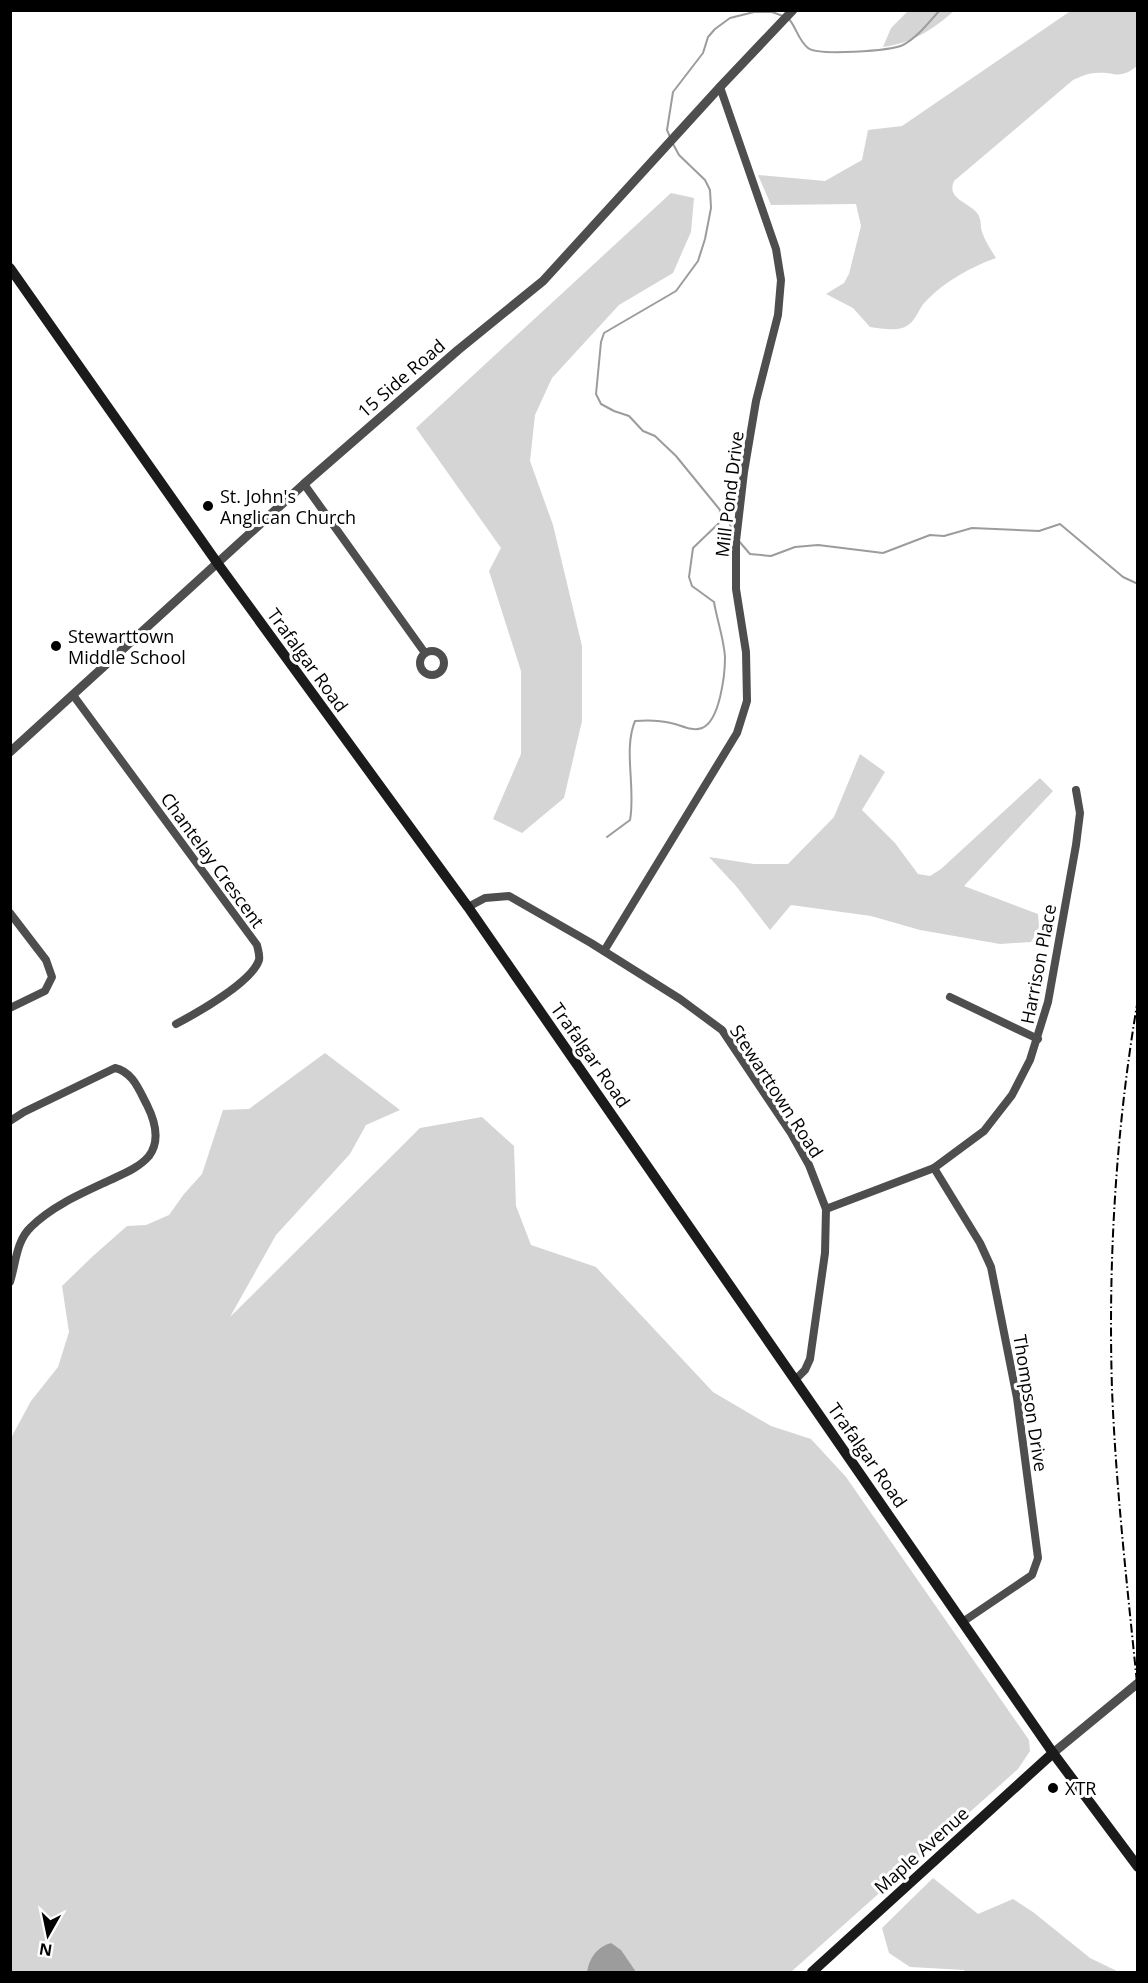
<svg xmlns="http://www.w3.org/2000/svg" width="1148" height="1983" viewBox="0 0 1148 1983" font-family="'Open Sans',sans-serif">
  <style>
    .green { fill: #d5d5d5 }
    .water { fill: #9c9c9c }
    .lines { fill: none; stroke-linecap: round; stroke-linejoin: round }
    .stream { stroke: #9c9c9c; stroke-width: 2 }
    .minor { stroke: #4e4e4e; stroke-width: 8 }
    .tertiary { stroke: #4e4e4e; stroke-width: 9 }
    .secondary { stroke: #1b1b1b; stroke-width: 10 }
    .rail { stroke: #000; stroke-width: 2; stroke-dasharray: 9 3 1.5 3; stroke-linecap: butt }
    .poi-dot { fill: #000; stroke: #fff; stroke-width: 2 }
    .labels { text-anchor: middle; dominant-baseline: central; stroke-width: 6; stroke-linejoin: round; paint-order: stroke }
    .street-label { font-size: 18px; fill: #000; stroke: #fff }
    .poi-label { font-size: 18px; fill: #000; stroke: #fff; text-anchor: start }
  </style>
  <rect width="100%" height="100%" fill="#fff"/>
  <g class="green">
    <path d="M1077 10 1137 11V66C1118 81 1115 71 1096 73 1087 73 1080 77 1073 80L954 181C946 199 969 202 977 213 982 219 980 226 982 232 985 241 991 250 996 258 971 267 945 281 926 301 917 310 916 324 902 328 893 331 879 328 870 327L853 308 826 294 844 283 849 274 861 226 856 204 771 205 758 175 825 181 862 160 868 130 902 126 1069 12Z"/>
    <path d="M908 11V10L954 11C934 29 910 44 883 47L891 28Z"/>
    <path d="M671 193 694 198 691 232 673 273 619 305 552 378 535 415 530 461 553 525 582 646V721L564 798 522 833 493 819 521 754V671L489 571 501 548 416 428Z"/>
    <path d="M860 754 885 772 862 810 895 843 918 874 930 876 941 869 1040 778 1053 791 964 886 1038 914 1039 927 1031 942 1000 944 920 930 871 916 791 905 770 930 736 886 709 857 754 864H788L834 817Z"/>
    <path d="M325 1053 400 1110 366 1125 350 1154 276 1235 230 1317 420 1128 482 1117 514 1146 516 1206 531 1245 596 1267 713 1392 771 1426 811 1439 846 1477 1029 1740 1030 1751 1018 1769 791 1972H11V1438L31 1401 58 1367 69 1332 62 1286 93 1256 127 1226 146 1225 169 1215 184 1194 202 1174 223 1110 249 1109Z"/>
    <path d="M933 1878 978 1914 1013 1899 1033 1912 1090 1958 1119 1972H965L964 1970 910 1967 889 1953 882 1928Z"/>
  </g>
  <path class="water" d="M611 1943 621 1950 636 1972H587C589 1958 597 1947 611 1943Z"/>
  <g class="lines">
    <g class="stream">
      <path d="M788 18C796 26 798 40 808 48 818 56 890 51 903 45 918 37 929 22 940 10"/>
      <path d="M670 137 667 130 673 92 703 53 708 37 715 29 730 18 754 12H772L783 16"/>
      <path d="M720 517H727L734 535"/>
      <path d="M738 540 750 554 771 556 795 547 818 545 883 553 930 535 944 536 972 528 1039 531 1060 524 1123 577 1138 584"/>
      <path d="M607 837 630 820C636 788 623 750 635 721 647 720 659 720 671 723 681 725 692 732 702 728 720 721 725 674 725 657 724 639 717 620 714 602L692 586 689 577 693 548 719 523 720 510 676 456 655 436 643 431 629 416 614 411 601 404 596 394 601 342 604 333 676 291 698 261 705 239 711 208 710 190 705 180 679 155 672 142"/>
    </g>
    <g class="minor">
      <path d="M304 484 425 653"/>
      <circle cx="432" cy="663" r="12"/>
      <path d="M73 695 257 945C258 950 260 955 259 960 252 982 197 1013 176 1024"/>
      <path d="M468 907 485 898 509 896 591 943 680 999 722 1030 791 1133 809 1165 826 1209 825 1253 810 1359 805 1370 795 1380"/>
      <path d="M10 913 46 960 52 977 45 991 10 1008"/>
      <path d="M604 951 737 733 747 701 746 652 736 589V541L744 472 756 401 778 315 781 280 776 249 720 87"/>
      <path d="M950 997 1038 1039"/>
      <path d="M10 1121 24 1112 115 1068C133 1072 139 1090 147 1105 155 1121 161 1140 149 1156 138 1169 120 1175 106 1182 80 1194 51 1207 31 1227 16 1241 16 1263 10 1282"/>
      <path d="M934 1168 980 1243 991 1267 1017 1398 1038 1558 1032 1575 964 1621"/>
      <path d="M826 1209 934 1168 984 1131 1012 1095 1030 1060 1048 1002 1076 845 1080 813 1076 790"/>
    </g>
    <g class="tertiary">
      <path d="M10 752 304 484 458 350 543 281 720 87 793 10"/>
      <path d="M1053 1753 1138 1683"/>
    </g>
    <g class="secondary">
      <path d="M10 268 218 564 468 907 1053 1753 1138 1867"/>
      <path d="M812 1972 1053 1753"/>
    </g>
    <path class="rail" d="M1138 999C1116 1127 1108 1259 1112 1389 1116 1491 1128 1592 1138 1693"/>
  </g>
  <g class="poi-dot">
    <circle cx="208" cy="506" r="6"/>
    <circle cx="56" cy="646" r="6"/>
    <circle cx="1053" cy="1788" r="6"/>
  </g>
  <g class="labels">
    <g class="street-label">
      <text transform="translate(401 378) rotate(-41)">15 Side Road</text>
      <text transform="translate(729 494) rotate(-83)">Mill Pond Drive</text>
      <text transform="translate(308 660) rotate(54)">Trafalgar Road</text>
      <text transform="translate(213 860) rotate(54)">Chantelay Crescent</text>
      <text transform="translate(1038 964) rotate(-79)">Harrison Place</text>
      <text transform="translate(591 1055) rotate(55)">Trafalgar Road</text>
      <text transform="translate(777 1091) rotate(57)">Stewarttown Road</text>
      <text transform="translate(1031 1403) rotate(81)">Thompson Drive</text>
      <text transform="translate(868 1455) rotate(55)">Trafalgar Road</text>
      <text transform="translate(921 1850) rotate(-42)">Maple Avenue</text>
    </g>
    <g class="poi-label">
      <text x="220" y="496">St. John's<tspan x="220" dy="21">Anglican Church</tspan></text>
      <text x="68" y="636">Stewarttown<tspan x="68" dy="21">Middle School</tspan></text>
      <text x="1065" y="1788">XTR</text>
    </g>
  </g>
  <rect width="1148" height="1983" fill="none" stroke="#000000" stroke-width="24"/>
  <g transform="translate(48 1935) rotate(189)" stroke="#ffffff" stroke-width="4.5" paint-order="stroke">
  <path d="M0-4.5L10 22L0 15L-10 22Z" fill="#000000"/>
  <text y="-9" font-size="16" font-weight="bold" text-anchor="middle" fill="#000000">N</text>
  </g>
</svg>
